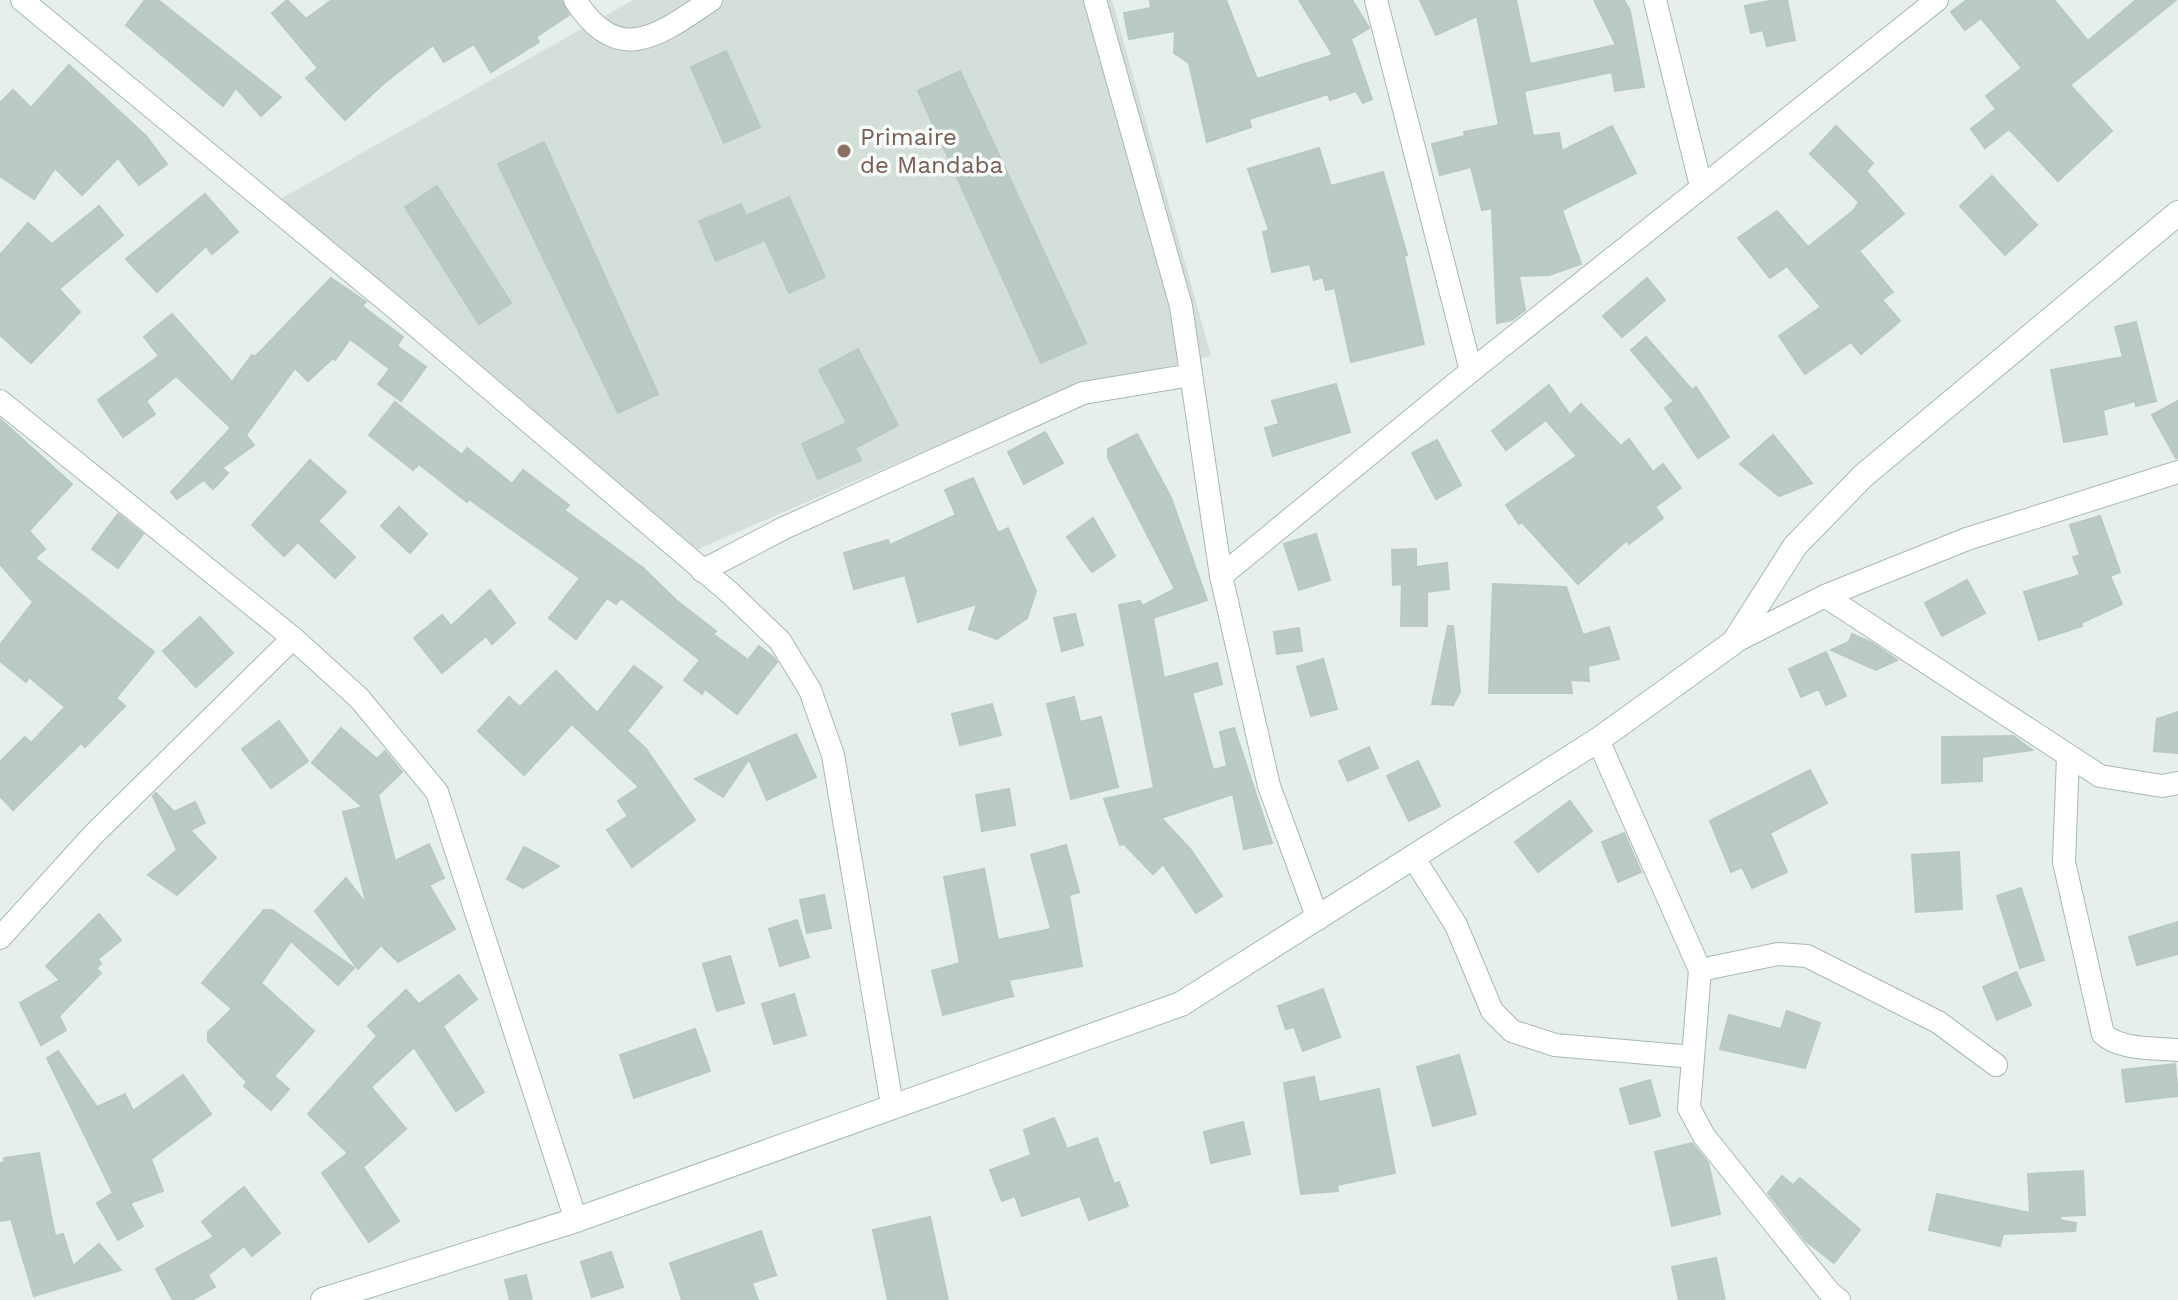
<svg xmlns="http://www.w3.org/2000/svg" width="2178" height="1300" viewBox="0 0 2178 1300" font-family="'Work Sans',sans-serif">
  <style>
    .built { fill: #d4dfda }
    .building { fill: #bbcac4; stroke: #b8c9c2; stroke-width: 2 }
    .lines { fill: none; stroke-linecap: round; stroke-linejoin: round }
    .street-casing { stroke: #a8b8b2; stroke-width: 24 }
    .secondary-casing { stroke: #a4bbb3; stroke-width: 26 }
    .street { stroke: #fff; stroke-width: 22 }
    .secondary { stroke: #fff; stroke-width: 24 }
    .education-dot { fill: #8d6e63; stroke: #f7fbf9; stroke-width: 3 }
    .labels { text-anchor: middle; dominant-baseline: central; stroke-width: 7; stroke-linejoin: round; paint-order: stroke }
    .education-label { font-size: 24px; fill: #785e54; stroke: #f7fbf9; text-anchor: start }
  </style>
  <rect width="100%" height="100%" fill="#e6efeb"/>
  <path class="built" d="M633 0H1112L1211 356 1061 392 680 557 277 201Z"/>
  <g class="building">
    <path d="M145 0H158L281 97 261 116 236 88 223 106 126 25Z"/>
    <path d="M287 0 306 19 332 0H561L569 15 536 37 539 42 491 72 474 44 444 62 433 45 384 83 345 120 306 78 318 68 272 13Z"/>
    <path d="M1150 0H1226L1257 79 1333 55 1299 0H1352L1369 28 1351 39 1372 99 1363 103 1356 91 1330 100 1328 94 1249 119 1251 127 1207 142 1189 63 1174 53 1175 31 1129 39 1124 13 1151 8Z"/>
    <path d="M1420 0H1516L1530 64 1616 45 1594 0H1624L1630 11 1644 87 1615 91 1612 72 1524 91 1533 136 1559 133 1562 151 1612 126 1636 173 1562 210 1581 264 1549 275 1519 276 1525 310 1512 320 1497 323 1492 208 1482 210 1471 167 1440 175 1432 144 1465 136 1464 132 1499 125 1477 16 1436 35Z"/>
    <path d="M1774 0H1787L1795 40 1767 46 1763 30 1751 33 1745 6Z"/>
    <path d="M1967 0H2054L2088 41 2136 0H2176L2070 85 2112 131 2058 181 2009 129 1985 148 1971 129 1996 109 1986 96 2022 68 1981 18 1965 30 1951 12Z"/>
    <path d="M726 51 760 127 724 143 691 67Z"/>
    <path d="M69 65 146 136 167 164 139 185 118 158 82 195 55 168 34 199 0 176V103L13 90 31 108Z"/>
    <path d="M960 71 1086 343 1041 363 918 91Z"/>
    <path d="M1836 126 1873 163 1866 171 1904 214 1859 251 1893 292 1882 300 1900 321 1861 354 1851 342 1805 374 1779 336 1821 307 1787 266 1770 278 1738 238 1777 211 1808 247 1854 210 1859 202 1810 154Z"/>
    <path d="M544 142 658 394 618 413 498 164Z"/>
    <path d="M1319 148 1331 186 1383 172 1407 255 1404 256 1424 344 1351 362 1335 288 1326 290 1323 277 1314 280 1310 264 1272 272 1263 232 1269 230 1248 169Z"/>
    <path d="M1992 176 2037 225 2005 255 1960 206Z"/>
    <path d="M437 186 511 303 479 324 405 207Z"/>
    <path d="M205 194 238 232 212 254 206 246 157 292 126 259Z"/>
    <path d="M789 197 825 277 789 293 765 240 716 261 699 221 741 204 746 216Z"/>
    <path d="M99 206 123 235 59 289 80 312 31 363 0 335V255L28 223 52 244Z"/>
    <path d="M331 278 366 302 362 306 403 337 397 346 426 367 401 401 378 384 390 369 350 339 335 360 333 358 308 381 295 368 246 435 254 445 222 468 228 473 213 489 204 480 177 499 171 492 231 428 176 376 146 401 155 414 123 437 98 400 159 356 144 337 172 314 232 382 252 355 255 357Z"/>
    <path d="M1647 278 1665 300 1622 337 1603 316Z"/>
    <path d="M2136 322 2156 401 2136 406 2135 401 2103 410 2107 434 2064 442 2051 370 2123 357 2115 327Z"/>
    <path d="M1646 337 1692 390 1696 387 1729 437 1698 458 1665 408 1674 401 1631 350Z"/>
    <path d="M858 349 898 425 855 448 861 460 818 479 802 444 847 423 819 370Z"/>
    <path d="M1336 384 1350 432 1273 456 1265 428 1279 424 1272 401Z"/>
    <path d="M1549 385 1570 415 1581 404 1621 446 1629 439 1653 472 1663 464 1681 488 1655 507 1663 518 1629 544 1627 540 1578 584 1522 522 1519 524 1506 505 1577 456 1546 420 1506 450 1492 431Z"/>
    <path d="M2178 401V458H2176L2152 415Z"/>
    <path d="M395 402 462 455 467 448 512 484 523 470 569 505 564 510 643 568 677 601 716 631 713 634 748 660 759 646 773 657 777 662 737 714 705 689 702 694 684 680 700 660 621 598 616 604 607 598 576 639 549 618 580 578 469 499 467 502 419 464 413 470 369 435Z"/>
    <path d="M0 419 72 484 29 531 45 549 35 558 154 652 116 698 125 706 85 747 81 743 13 810 0 796V762L25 737 31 743 65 707 29 677 26 682 0 661V645L33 602 0 564Z"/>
    <path d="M1045 432 1063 463 1024 484 1008 452Z"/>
    <path d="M1137 434 1171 498 1207 600 1153 618 1164 678 1217 663 1222 684 1192 693 1213 770 1227 766 1220 732 1234 728 1272 843 1244 849 1233 794 1161 818 1191 850 1222 896 1196 913 1163 864 1153 874 1124 844 1120 845 1104 799 1154 788 1119 605 1140 601 1142 606 1175 589 1108 458V449Z"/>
    <path d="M1773 435 1812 483 1779 496 1740 464Z"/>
    <path d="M1437 440 1461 485 1436 499 1412 453Z"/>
    <path d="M310 460 346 492 318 521 355 557 335 578 298 542 284 556 252 525Z"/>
    <path d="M973 478 998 533 1008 528 1036 591 1027 618 997 639 969 629 977 604 918 622 905 575 854 589 844 553 888 540 890 545 956 515 945 490Z"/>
    <path d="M399 507 427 534 410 553 381 526Z"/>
    <path d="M118 514 143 534 118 568 92 549Z"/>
    <path d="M2100 516 2120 572 2110 576 2122 604 2081 623 2082 626 2039 640 2024 592 2080 575 2073 557 2080 555 2070 525Z"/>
    <path d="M1093 518 1115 556 1092 572 1067 537Z"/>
    <path d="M1316 534 1330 580 1299 590 1284 544Z"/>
    <path d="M1416 549V567L1447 563 1449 589 1427 592V626H1401L1402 584 1393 585 1392 550Z"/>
    <path d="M1967 580 1985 613 1942 636 1925 603Z"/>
    <path d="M1493 584 1566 587 1583 635 1609 627 1619 659 1588 666 1589 681 1570 680 1572 693H1489Z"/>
    <path d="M490 590 515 623 492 644 486 636 442 673 414 638 442 615 451 626Z"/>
    <path d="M1075 614 1083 645 1062 651 1054 618Z"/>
    <path d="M200 617 233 653 196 687 163 651Z"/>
    <path d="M1448 626H1453L1460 692 1453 705 1432 704Z"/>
    <path d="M1299 628 1302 651 1277 654 1274 632Z"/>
    <path d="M1852 634 1872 643 1897 660 1876 670 1831 650 1849 642Z"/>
    <path d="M1826 652 1846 696 1826 705 1819 689 1801 697 1789 669Z"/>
    <path d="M1323 659 1337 709 1311 716 1297 667Z"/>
    <path d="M634 666 662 687 627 731 646 749 695 820 632 867 607 830 628 816 618 801 639 787 572 724 524 775 478 731 509 697 520 707 556 671 597 713Z"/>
    <path d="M1074 697 1080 722 1101 717 1118 787 1071 799 1047 704Z"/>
    <path d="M992 704 1001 735 960 745 952 714Z"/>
    <path d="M2178 712V753L2154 751 2157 719Z"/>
    <path d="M279 721 308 761 271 788 242 749Z"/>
    <path d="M341 728 377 759 385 751 402 772 378 795 395 861 429 844 444 878 429 885 455 929 398 962 381 945 358 969 315 911 346 878 367 905 343 812 363 807 312 763Z"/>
    <path d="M796 734 816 777 767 800 749 759 723 797 695 779Z"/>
    <path d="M2013 736 2032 750 1982 757V781L1942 783V737Z"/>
    <path d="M1369 747 1378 768 1348 781 1339 761Z"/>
    <path d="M1418 761 1440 806 1409 821 1387 776Z"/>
    <path d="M1810 770 1827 803 1770 833 1787 872 1752 888 1742 867 1731 872 1710 821Z"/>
    <path d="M1009 789 1015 825 982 831 976 795Z"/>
    <path d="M156 793 174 812 195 802 205 823 190 830 216 858 177 895 148 875 177 850 153 796Z"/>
    <path d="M1570 801 1592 831 1538 872 1515 842Z"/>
    <path d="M1624 833 1641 872 1618 882 1602 842Z"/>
    <path d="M1066 845 1079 892 1069 895 1082 966 1009 980 1013 996 943 1015 932 971 960 963 944 877 984 869 998 940 1051 929 1031 855Z"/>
    <path d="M524 847 559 866 523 888 507 879Z"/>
    <path d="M1959 852 1962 909 1916 912 1912 855Z"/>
    <path d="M2021 888 2044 960 2020 968 1997 896Z"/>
    <path d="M824 895 831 928 807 933 800 900Z"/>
    <path d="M264 910H272L354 968 338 985 291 941 261 983 314 1031 274 1076 289 1089 271 1110 244 1086 247 1082 208 1041V1032L232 1009 202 983Z"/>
    <path d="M99 914 121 940 98 959 101 964 96 968 101 973 59 1016 66 1030 41 1045 20 1003 60 980 46 966Z"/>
    <path d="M797 920 809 957 780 966 769 929Z"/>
    <path d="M2178 922V954L2137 965 2129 937Z"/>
    <path d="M730 956 744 1003 717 1011 703 964Z"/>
    <path d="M2016 972 2031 1005 1997 1020 1983 987Z"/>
    <path d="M459 975 477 999 443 1026 484 1092 456 1111 414 1047 371 1087 406 1129 363 1167 399 1221 369 1242 322 1173 348 1153 308 1114 377 1036 368 1026 406 990 419 1004Z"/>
    <path d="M1323 989 1340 1037 1303 1051 1294 1027 1286 1029 1278 1006Z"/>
    <path d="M794 994 806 1035 774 1044 762 1004Z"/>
    <path d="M1787 1011 1820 1023 1805 1068 1720 1049 1729 1015 1781 1029Z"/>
    <path d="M695 1029 710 1071 634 1098 620 1055Z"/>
    <path d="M58 1051 97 1107 125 1094 133 1111 183 1075 211 1114 151 1159 163 1191 130 1203 143 1226 118 1240 97 1203 113 1193 47 1058Z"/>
    <path d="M1459 1055 1476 1114 1433 1126 1417 1067Z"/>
    <path d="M2175 1064 2178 1096 2126 1102 2122 1070Z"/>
    <path d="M1314 1077 1319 1102 1379 1089 1395 1173 1337 1185 1338 1191 1301 1194 1284 1083Z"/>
    <path d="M1650 1080 1660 1116 1630 1124 1620 1089Z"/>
    <path d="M1054 1118 1067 1149 1097 1138 1114 1184 1119 1182 1128 1206 1089 1220 1080 1196 1022 1216 1015 1196 1002 1201 990 1170 1031 1155 1024 1130Z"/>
    <path d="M1243 1122 1250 1154 1211 1163 1204 1132Z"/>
    <path d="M1692 1143 1708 1163 1720 1214 1672 1226 1655 1152Z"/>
    <path d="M39 1153 55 1236 63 1234 73 1266 99 1244 121 1270 34 1296 11 1219 0 1221V1163L5 1162 4 1158Z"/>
    <path d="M2083 1171 2085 1215 2060 1216V1220L2076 1223 2075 1231 2003 1234 2000 1246 1929 1230 1937 1194 2030 1213 2028 1174Z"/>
    <path d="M1782 1176 1793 1185 1800 1178 1860 1230 1834 1263 1806 1241 1768 1193Z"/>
    <path d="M244 1187 280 1233 252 1256 244 1246 208 1275 215 1287 192 1300H173L156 1269 214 1237 202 1222Z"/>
    <path d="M930 1217 948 1300H888L873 1230Z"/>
    <path d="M761 1231 776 1275 752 1283 758 1300H682L670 1263Z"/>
    <path d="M611 1252 623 1287 592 1297 581 1262Z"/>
    <path d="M1716 1258 1725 1300H1679L1672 1267Z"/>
    <path d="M526 1275 532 1300H510L505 1280Z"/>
  </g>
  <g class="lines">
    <defs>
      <g id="street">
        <path d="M22 0 394 307 730 593 780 641 810 690 833 755 892 1105"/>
        <path d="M575 0C618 67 658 36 711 0"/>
        <path d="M1095 0 1181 306 1221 576 1269 786 1318 919"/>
        <path d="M1376 0 1471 371"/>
        <path d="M1655 0 1701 186"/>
        <path d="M0 401 293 638 359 698 437 792 576 1220"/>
        <path d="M702 571 784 528 1083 393 1191 375"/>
        <path d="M1221 576 1471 371 1937 0"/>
        <path d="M1825 596 2100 776 2162 786 2178 783"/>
        <path d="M1734 642 1825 596 1967 539 2178 472"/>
        <path d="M1598 740 1700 970 1689 1108 1704 1136 1830 1293 1839 1300"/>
        <path d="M2068 756 2064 862 2103 1034C2120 1050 2155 1048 2178 1050"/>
        <path d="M1413 857 1456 925 1492 1011 1512 1031 1555 1045 1693 1057"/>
        <path d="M0 938 93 835 293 638"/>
        <path d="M1700 970 1778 954 1807 956 1938 1022 1996 1065"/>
      </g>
      <path id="secondary" d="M323 1300 576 1220 1181 1004 1598 740 1734 642 1795 546 1863 476 2178 213"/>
    </defs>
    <use href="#street" class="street-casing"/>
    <use href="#secondary" class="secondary-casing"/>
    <use href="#street" class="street"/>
    <use href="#secondary" class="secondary"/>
  </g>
  <circle class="education-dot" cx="844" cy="151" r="8"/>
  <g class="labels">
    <g class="education-label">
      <text x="860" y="137">Primaire<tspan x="860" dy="28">de Mandaba</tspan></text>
    </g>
  </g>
</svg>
